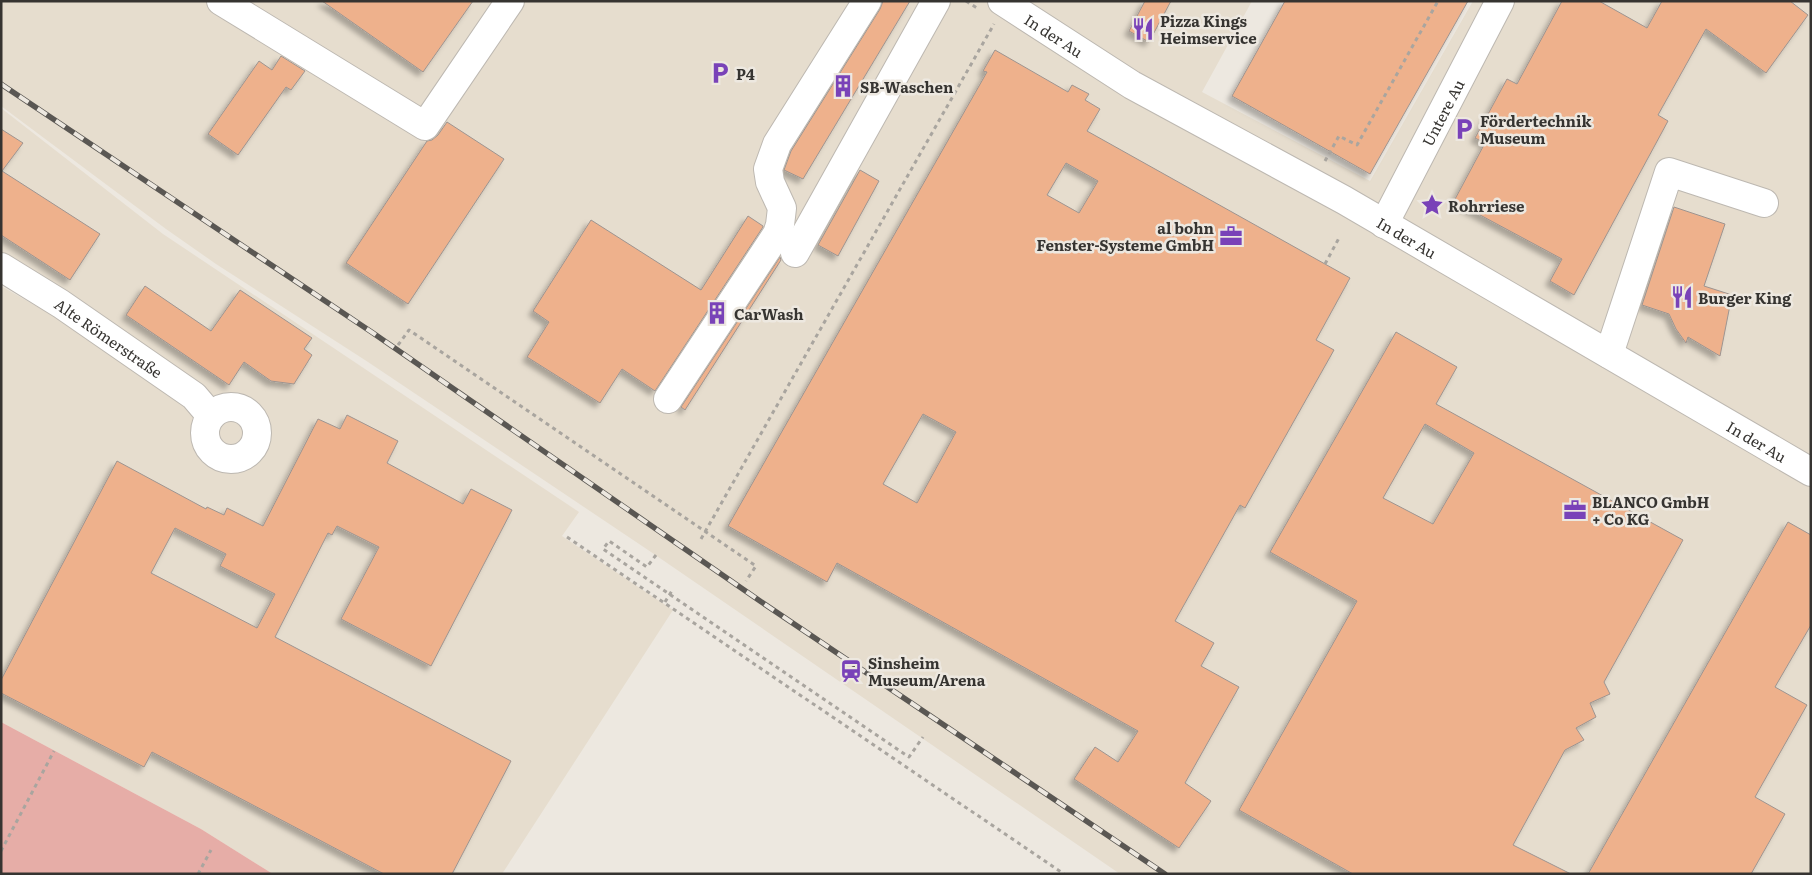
<svg xmlns="http://www.w3.org/2000/svg" width="1812" height="875" viewBox="0 0 1812 875" font-family="Literata,serif">
  <style>
    .built { fill: #e6ddce }
    .green { fill: #e6ada7 }
    .building { fill: #eeb18c; stroke: #9d9490; fill-rule: evenodd; filter: url(#shadow) }
    .lines { fill: none; stroke-linecap: round; stroke-linejoin: round }
    .minor-casing { stroke: #bdb8b1; stroke-width: 30 }
    .path { stroke: #a9a59f; stroke-width: 3; stroke-dasharray: 4 4; stroke-linecap: butt }
    .minor { stroke: #fff; stroke-width: 28 }
    .rail-casing { stroke: #5a5753; stroke-width: 5.5 }
    .rail { stroke: #ede8e0; stroke-width: 4; stroke-dasharray: 11; stroke-linecap: butt }
    .labels { text-anchor: middle; dominant-baseline: central; stroke-width: 5; stroke-linejoin: round; paint-order: stroke }
    .poi-label { font-size: 15px; font-weight: bold; fill: #363431; stroke: #ede8e0; text-anchor: start }
    .street-label { font-size: 15px; fill: #363431; stroke: #ede8e0 }
  </style>
  <defs>
    <filter id="shadow"><feDropShadow dx="-4.5" dy="4.5" stdDeviation="2.5" flood-color="#0004"/></filter>
  </defs>
  <rect width="100%" height="100%" fill="#ede8e0"/>
  <g class="built">
    <path d="M1 1H1252L1202 92 1370 181 1473 1H1811V874H1120L651 552 368 362 216 264 166 229 1 106Z"/>
    <path d="M1 108 163 234 579 512 562 536 673 610 502 874H273L201 829 1 722V286L71 326 1 275Z"/>
  </g>
  <path class="green" d="M1 722 201 829 273 874H1Z"/>
  <g class="building">
    <path d="M322 1H473L423 72Z"/>
    <path d="M883 1H910L803 179 784 170 791 151 880 9Z"/>
    <path d="M1145 1H1171L1149 42 1129 31Z"/>
    <path d="M1285 1H1468L1370 174 1232 96Z"/>
    <path d="M1562 1H1599L1647 28 1662 1H1790L1808 15 1766 73 1706 29 1658 115 1668 121 1574 295 1550 281 1562 259 1454 201 1485 143 1475 138 1507 79 1517 84Z"/>
    <path d="M995 50 1068 92 1072 85 1089 94 1085 100 1100 109 1087 131 1350 278 1316 340 1334 350 1245 508 1240 505 1175 621 1214 643 1201 666 1239 687 1185 783 1211 801 1179 848 1074 779 1095 747 1118 762 1138 731 837 563 827 582 728 526 987 72 983 71ZM1066 163 1098 181 1079 213 1047 195ZM923 414 956 432 917 503 883 484Z"/>
    <path d="M281 56 305 71 291 90 286 87 238 155 208 134 259 61 272 70Z"/>
    <path d="M447 122 504 159 408 304 346 263 427 141 432 140 438 135Z"/>
    <path d="M1 129 23 143 2 171 100 234 70 280 1 235Z"/>
    <path d="M860 170 879 181 838 256 818 245Z"/>
    <path d="M1674 207 1725 224 1704 286 1732 295 1720 356 1688 337 1686 343 1676 329 1669 314 1642 305Z"/>
    <path d="M748 216 763 226V227L655 391 622 369 600 403 527 357 549 322 533 311 591 220 701 290Z"/>
    <path d="M780 257 781 260 685 410 681 407Z"/>
    <path d="M145 286 211 331 240 290 312 338 304 349 312 355 294 384 271 381 244 362 229 385 126 315Z"/>
    <path d="M1396 332 1457 367 1436 404 1683 540 1604 682 1610 694 1590 703 1596 717 1576 728 1584 740 1565 750 1513 845 1571 874H1353L1239 810 1357 601 1270 552ZM1425 424 1474 453 1433 524 1383 498Z"/>
    <path d="M347 415 398 441 387 463 463 504 471 489 512 510 431 666 341 619 379 547 337 526 332 535 328 533 275 637 511 761 452 874H384L152 752 144 767 1 693V680L117 461 206 509 207 507 224 515 227 508 263 526 318 419 340 429ZM175 528 226 554 220 566 275 594 257 628 151 573Z"/>
    <path d="M1788 522 1811 535V625L1775 687 1807 705 1755 797 1785 814 1751 874H1588Z"/>
  </g>
  <g class="lines">
    <defs>
      <g id="minor">
        <path d="M221 1 425 126 510 1"/>
        <path id="s1" d="M1002 1 1132 85 1344 200 1811 472"/>
        <path id="s2" d="M1384 224 1500 1"/>
        <path d="M795 253 936 1"/>
        <path id="s3" d="M1 267 61 304 194 396 211 416"/>
        <path d="M1609 354 1669 172 1764 203"/>
        <path d="M668 399 777 234 780 225 782 208 770 182 768 169 777 144 867 1"/>
        <circle cx="231" cy="433" r="26"/>
      </g>
    </defs>
    <use href="#minor" class="minor-casing"/>
    <g class="path">
      <path d="M966 1 977 8"/>
      <path d="M1325 161 1339 136 1357 145 1438 1"/>
      <path d="M1325 264 1339 238"/>
      <path d="M398 345 409 330 725 545 756 566 746 581"/>
      <path d="M567 537 1064 874"/>
      <path d="M701 539 994 24"/>
      <path d="M656 555 647 567 609 541 603 549 909 757 923 737"/>
      <path d="M665 602 673 589"/>
      <path d="M1 851 54 751"/>
      <path d="M198 874 211 850"/>
    </g>
    <use href="#minor" class="minor"/>
    <defs>
      <path id="rail" d="M1 84 373 333 760 601 1165 874"/>
    </defs>
    <use href="#rail" class="rail-casing"/>
    <use href="#rail" class="rail"/>
  </g>
  <defs>
    <symbol id="restaurant-bare" viewBox="-9 -9 18 18"><path d="M-5-6h1v4h1v-4h1v4h1v-4h1v5L-1.5 .5V6h-2V.5L-5-1ZM5-6V6H3V1.5H1.5Q1.5-4 5-6Z" fill="#7942b8" stroke="#ede8e0" stroke-width="2.5" paint-order="stroke"/></symbol>
    <symbol id="parking-bare" viewBox="-9 -9 18 18"><path d="M-3.5-5.5H1a3.5 3.5 0 0 1 0 7H-1V5.5H-3.5ZM-1-3.4V-.6H.8a1.4 1.4 0 0 0 0-2.8Z" fill="#7942b8" stroke="#ede8e0" stroke-width="2.5" paint-order="stroke"/></symbol>
    <symbol id="building-bare" viewBox="-9 -9 18 18"><path d="M-4-6H4V6H1V3H-1V6H-4ZM-2.5-4.3h1.7v1.8h-1.7ZM.8-4.3h1.7v1.8H.8ZM-2.5-1h1.7V.8h-1.7ZM.8-1h1.7V.8H.8Z" fill="#7942b8" stroke="#ede8e0" stroke-width="2.5" paint-order="stroke"/></symbol>
    <symbol id="sight-bare" viewBox="-9 -9 18 18"><path d="M0-6L1.8-2.2L6-1.7L2.9 1.2L3.7 5.4L0 3.3L-3.7 5.4L-2.9 1.2L-6-1.7L-1.8-2.2Z" fill="#7942b8" stroke="#ede8e0" stroke-width="2.5" paint-order="stroke"/></symbol>
    <symbol id="office-bare" viewBox="-9 -9 18 18"><path d="M-6-3h4V-5.5h4V-3h4V5H-6ZM-1-4.5V-3h2v-1.5ZM-6 0V1H6V0Z" fill="#7942b8" stroke="#ede8e0" stroke-width="2.5" paint-order="stroke"/></symbol>
    <symbol id="station-bare" viewBox="-9 -9 18 18"><path d="M-3-6H3Q5-6 5-4V2Q5 4 3 4L4.5 6H3L1.5 4h-3L-3 6H-4.5L-3 4Q-5 4-5 2V-4Q-5-6-3-6ZM-3.5-4v3h7v-3ZM-3.5 1v1.5H-2V1ZM2 1v1.5H3.5V1Z" fill="#7942b8" stroke="#ede8e0" stroke-width="2.5" paint-order="stroke"/></symbol>
  </defs>
  <g fill-rule="evenodd">
    <use href="#restaurant-bare" x="1127" y="13" width="32" height="32"/>
    <use href="#parking-bare" x="704" y="57" width="32" height="32"/>
    <use href="#building-bare" x="827" y="70" width="32" height="32"/>
    <use href="#parking-bare" x="1448" y="113" width="32" height="32"/>
    <use href="#sight-bare" x="1416" y="189" width="32" height="32"/>
    <use href="#office-bare" x="1215" y="220" width="32" height="32"/>
    <use href="#restaurant-bare" x="1666" y="281" width="32" height="32"/>
    <use href="#building-bare" x="701" y="297" width="32" height="32"/>
    <use href="#office-bare" x="1559" y="494" width="32" height="32"/>
    <use href="#station-bare" x="835" y="655" width="32" height="32"/>
  </g>
  <g class="labels">
    <g class="poi-label">
      <text x="1160" y="20">Pizza Kings<tspan x="1160" dy="17">Heimservice</tspan></text>
      <text x="736" y="73">P4</text>
      <text x="860" y="86">SB-Waschen</text>
      <text x="1480" y="120">Fördertechnik<tspan x="1480" dy="17">Museum</tspan></text>
      <text x="1448" y="205">Rohrriese</text>
      <text x="1214" y="227" text-anchor="end">al bohn<tspan x="1214" dy="17">Fenster-Systeme GmbH</tspan></text>
      <text x="1698" y="297">Burger King</text>
      <text x="734" y="313">CarWash</text>
      <text x="1592" y="501">BLANCO GmbH<tspan x="1592" dy="17">+ Co KG</tspan></text>
      <text x="868" y="662">Sinsheim<tspan x="868" dy="17">Museum/Arena</tspan></text>
    </g>
    <g class="street-label">
      <text stroke="none"><textPath href="#s1" startOffset="62">In der Au</textPath></text>
      <text stroke="none"><textPath href="#s2" startOffset="126">Untere Au</textPath></text>
      <text stroke="none"><textPath href="#s1" startOffset="469">In der Au</textPath></text>
      <text stroke="none"><textPath href="#s3" startOffset="129">Alte Römerstraße</textPath></text>
      <text stroke="none"><textPath href="#s1" startOffset="874">In der Au</textPath></text>
    </g>
  </g>
  <rect width="1812" height="875" fill="none" stroke="#363431" stroke-width="5"/>
</svg>
